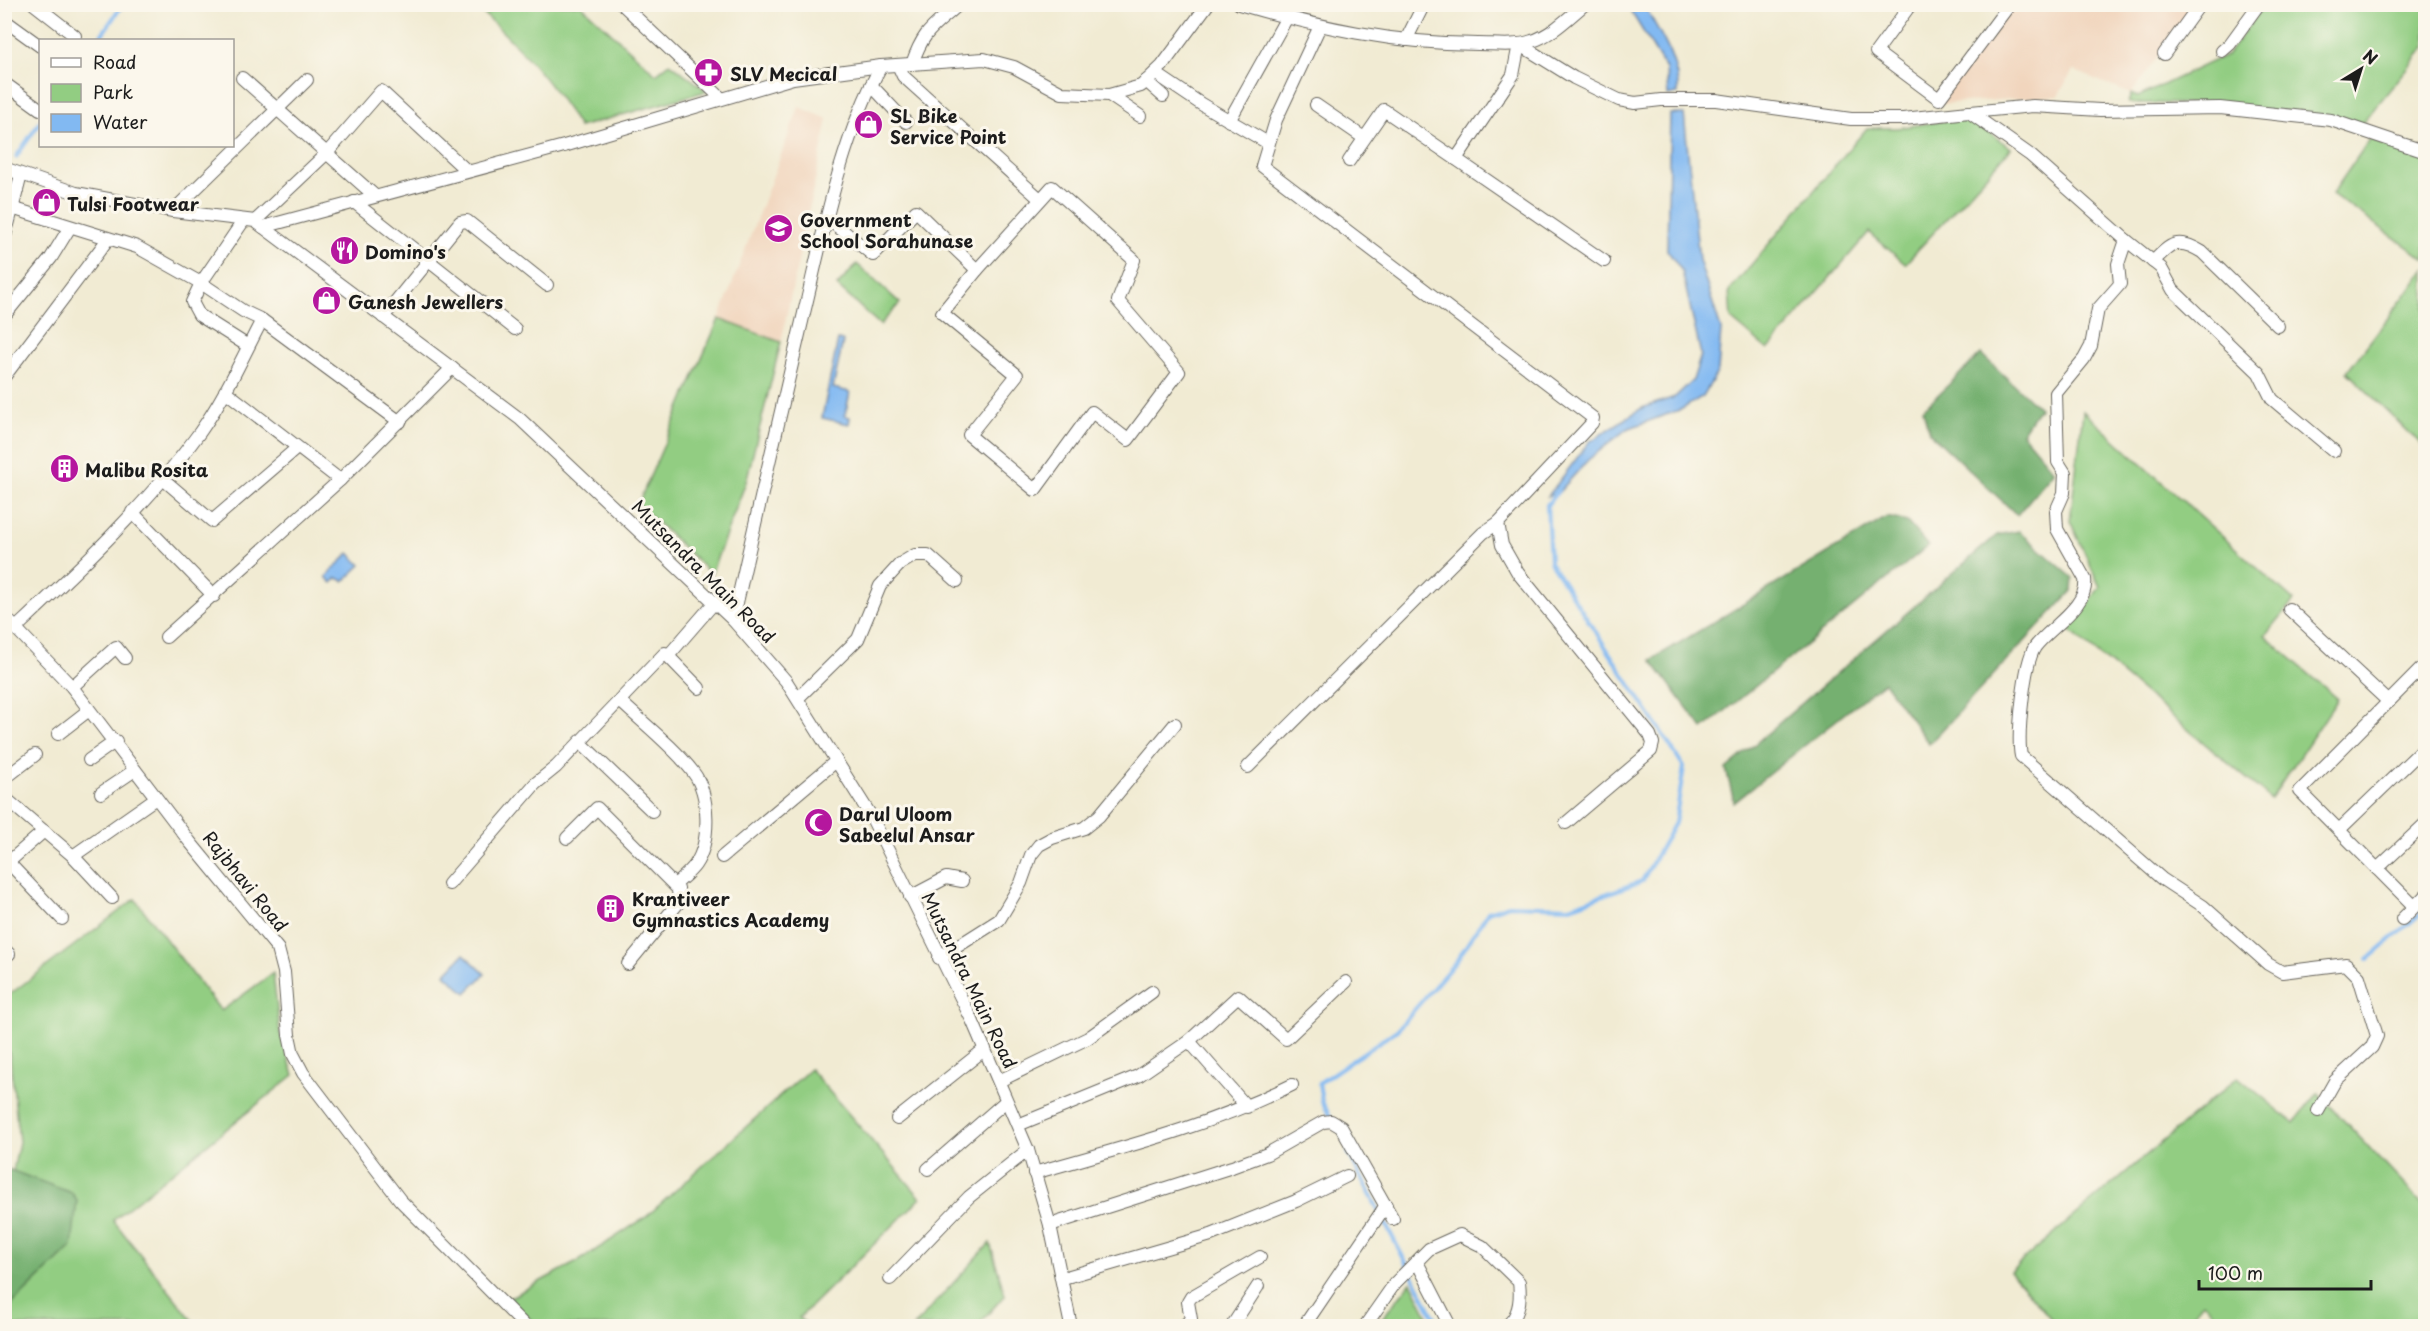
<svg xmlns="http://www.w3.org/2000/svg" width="2430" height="1331" viewBox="0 0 2430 1331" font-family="'Playpen Sans',sans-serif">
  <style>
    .built { fill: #f1d5bd }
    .green { fill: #92cd82; stroke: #57744f; stroke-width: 1.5 }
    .forest { fill: #75b070; stroke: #486646; stroke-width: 1.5 }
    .water { fill: #82b9f2; stroke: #4f6a87; stroke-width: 1.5 }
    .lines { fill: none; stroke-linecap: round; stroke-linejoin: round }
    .stream { stroke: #82b9f2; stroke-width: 4 }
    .minor-casing { stroke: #67645c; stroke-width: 14 }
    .minor { stroke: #fff; stroke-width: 12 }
    .labels { text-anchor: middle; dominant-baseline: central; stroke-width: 6; stroke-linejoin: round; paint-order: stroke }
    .poi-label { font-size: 18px; font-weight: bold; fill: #1c1c1c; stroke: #fbf7ec; text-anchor: start }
    .street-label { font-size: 18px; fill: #1c1c1c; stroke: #fbf7ec }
  </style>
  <rect width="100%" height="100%" fill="#fbf7ec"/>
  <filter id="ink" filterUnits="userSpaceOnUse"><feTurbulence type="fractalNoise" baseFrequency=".0167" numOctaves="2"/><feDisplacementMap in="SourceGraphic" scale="12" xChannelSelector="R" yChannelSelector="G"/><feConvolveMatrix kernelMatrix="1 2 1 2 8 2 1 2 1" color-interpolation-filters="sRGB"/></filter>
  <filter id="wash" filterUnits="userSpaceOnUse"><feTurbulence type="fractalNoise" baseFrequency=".008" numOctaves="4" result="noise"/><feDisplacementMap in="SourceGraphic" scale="24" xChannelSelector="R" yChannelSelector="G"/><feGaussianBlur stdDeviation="1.35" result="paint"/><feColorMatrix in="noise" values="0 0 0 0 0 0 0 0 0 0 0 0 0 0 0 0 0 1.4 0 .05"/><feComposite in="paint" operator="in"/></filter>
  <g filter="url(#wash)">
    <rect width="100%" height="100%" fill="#f1ebd3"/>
    <g class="built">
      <path d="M2013 5H2196L2131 94 2073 70 2058 96 1937 104Z"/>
      <path d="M799 107 828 119 781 342 719 319Z"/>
    </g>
    <g class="green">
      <path d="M474 5H581L656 74 670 63 707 91 579 127C550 79 515 42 474 5Z"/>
      <path d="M2264 5H2425V47L2360 126 2215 104 2128 103 2131 94 2138 97 2228 54Z"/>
      <path d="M1967 117 2011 148 1905 264 1869 232 1768 350 1731 319 1729 291 1867 128H1898Z"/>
      <path d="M2370 139 2425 160V259L2332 194Z"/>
      <path d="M857 264 900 303 880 325 837 286Z"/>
      <path d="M2425 269V448L2347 372Z"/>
      <path d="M719 319 781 342 746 482 711 574 638 504Z"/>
      <path d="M2083 411 2294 601 2265 636 2338 699 2271 799 2069 630 2100 587 2070 521Z"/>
      <path d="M135 899 221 1011 273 973 280 1033 294 1075 113 1220 197 1326H5V1311L72 1246 33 1180 13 1171 19 1142 10 1057 5 1037V998Z"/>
      <path d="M810 1069 921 1198 799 1318 809 1326H538L507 1299 579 1261 646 1217Z"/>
      <path d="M2238 1077 2294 1123 2318 1093 2425 1207V1326H2227L2203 1302 2183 1326H2057L2010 1271Z"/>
      <path d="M990 1243 1005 1295 977 1326H914Z"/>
      <path d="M1411 1282 1433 1326H1376Z"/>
    </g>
    <g class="forest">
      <path d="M1981 354 2039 408 2022 433 2054 471 2017 515 1929 432 1923 409Z"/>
      <path d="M1887 517 1907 522 1928 546 1703 729 1651 660Z"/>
      <path d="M2019 531 2073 578 2072 591 1929 744 1884 682 1734 802 1726 769 1997 535Z"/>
      <path d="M5 1168 72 1193 77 1200 72 1246 5 1311Z"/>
    </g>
    <g class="water">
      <path d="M1627 5H1644C1659 32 1680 61 1678 94L1668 96 1666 69Z"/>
      <path d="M1670 114H1684L1699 260 1721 329 1718 371 1703 396 1682 409 1627 429 1588 460 1558 493 1548 496 1589 442 1642 408 1675 397 1693 380 1701 355 1682 271 1667 250Z"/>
      <path d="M838 340 843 341 833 388 850 392 845 416 850 417 849 424 822 418Z"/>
      <path d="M349 553 361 565 344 581 337 578 332 583 326 577Z"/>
      <path d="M464 954 485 974 466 993 445 974Z"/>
    </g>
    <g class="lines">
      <g class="stream">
        <path d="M98 40 123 4"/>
        <path d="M16 157 40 122"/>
        <path d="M2368 959 2426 909"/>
        <path d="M1331 1118 1322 1102 1319 1083 1397 1030 1457 960 1488 912 1509 905 1570 907 1642 881 1675 823 1684 767 1550 562 1547 505 1558 491"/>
        <path d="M1348 1152 1439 1326"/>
      </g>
    </g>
  </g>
  <g filter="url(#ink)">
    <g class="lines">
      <defs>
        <g id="minor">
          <path d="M34 4 75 36"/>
          <path d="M622 4 721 98"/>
          <path d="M1239 4C1317 27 1395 44 1478 44 1495 44 1515 47 1532 41 1552 35 1569 17 1585 4"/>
          <path d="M1911 4 1876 52 1939 99 2010 4"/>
          <path d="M4 20 40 46"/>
          <path d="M1406 40 1424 4"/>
          <path d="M2222 51 2230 44 2259 4"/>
          <path d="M2164 54 2200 4"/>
          <path d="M912 64C924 29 933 28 959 4"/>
          <path d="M898 65 903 76 1040 199"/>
          <path d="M1155 73 1201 104 1268 143"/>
          <path d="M242 78 375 196"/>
          <path d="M1146 81 1163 96"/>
          <path d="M4 83 40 109"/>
          <path d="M871 85 906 122"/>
          <path d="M1109 95 1140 116"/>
          <path d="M1316 105 1364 138"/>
          <path d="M1971 112 2033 106 2100 110 2220 108 2331 120 2426 152"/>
          <path d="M1229 121 1286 19"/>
          <path d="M1456 159 1604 261"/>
          <path d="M1349 161 1384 110 1456 159 1513 75 1519 44 1574 78 1619 100 1635 103 1661 100H1716L1851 119H1903L1969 112 2030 155 2126 240 2118 264 2120 284 2098 309 2091 346 2084 359 2056 393 2058 462 2065 473 2064 493 2056 511 2057 529 2085 579C2089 606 2050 627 2035 647 2024 663 2017 736 2021 756L2162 879 2203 906 2268 964 2282 972 2346 964 2359 977 2377 1036 2372 1047 2335 1081 2318 1111"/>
          <path d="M4 168 76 193 173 211 255 221 520 419 733 620 786 681 871 816 972 1020 1028 1150 1050 1225 1071 1326"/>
          <path d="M1052 187 1134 260 1118 301 1179 372 1128 440 1092 412 1035 490 969 435 1017 375 942 313 977 270Z"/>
          <path d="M354 202 515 329"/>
          <path d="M15 209 137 247 201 283 243 311 262 320C242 358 225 397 200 432 148 504 82 566 17 627"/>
          <path d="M173 211 307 80"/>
          <path d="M827 218 873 255 916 211 977 270"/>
          <path d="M244 220 201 283 192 302 199 315 248 346"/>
          <path d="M255 221 327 153 381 91 467 171"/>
          <path d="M263 227 564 146 793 78 881 66 984 59 1014 67 1062 93 1109 95 1141 86 1162 66 1208 4"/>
          <path d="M4 240 21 175"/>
          <path d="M2126 240 2161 268 2173 290 2259 373 2272 399 2334 451"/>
          <path d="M2153 262C2171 243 2178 237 2202 252L2278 326"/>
          <path d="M4 316 51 258 70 227"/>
          <path d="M383 317 460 222 467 221 547 285"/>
          <path d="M262 320 400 422"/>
          <path d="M4 377 108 239"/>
          <path d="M225 391 340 480"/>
          <path d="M163 479 212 521 297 448"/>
          <path d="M132 512 214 596"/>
          <path d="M1498 523 1502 545 1518 573 1650 735 1653 743 1651 751 1566 823"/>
          <path d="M2289 609 2389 702"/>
          <path d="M4 616 72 687 190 842 278 949 284 972 289 1035 293 1054 303 1073 400 1200 525 1326"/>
          <path d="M733 620C756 518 780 415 804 313 824 230 840 142 881 66"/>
          <path d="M166 637 340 480 452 368"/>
          <path d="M668 656 714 603"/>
          <path d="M72 687 116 647 125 658"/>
          <path d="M798 698 858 639 880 586 900 564 915 555H928L957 581"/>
          <path d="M620 701C643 723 674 747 693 772 710 794 711 842 695 865 690 872 681 879 675 885"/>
          <path d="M58 734 89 710"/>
          <path d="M580 742 652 811"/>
          <path d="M89 760 116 741"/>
          <path d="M1248 767 1483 533 1498 523 1592 423 1593 418 1262 166 1276 120 1320 26"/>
          <path d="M4 779 35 755"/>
          <path d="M101 793 135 770"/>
          <path d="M4 797 73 856 112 898"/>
          <path d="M2339 830 2426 746"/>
          <path d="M567 838 597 808 678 889 679 902 628 964"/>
          <path d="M73 856 156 798"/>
          <path d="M722 857 835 762"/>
          <path d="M9 863 62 919"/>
          <path d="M4 866 44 831"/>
          <path d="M2377 869 2426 823"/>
          <path d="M449 884 535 784 556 767 665 653 699 688"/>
          <path d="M910 897 946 878 962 881"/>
          <path d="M2414 906 2300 791 2423 667"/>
          <path d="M2402 919 2426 895"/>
          <path d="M4 949 9 954"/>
          <path d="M939 958 999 920 1021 883 1031 855 1039 845 1052 838 1084 828 1099 816 1175 724"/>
          <path d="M1189 1041 1247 1107"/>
          <path d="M999 1081 1088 1038 1152 992"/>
          <path d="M897 1119 985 1049"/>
          <path d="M1018 1125 1138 1076 1189 1041 1238 996 1286 1039 1346 982"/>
          <path d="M928 1169 1006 1101"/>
          <path d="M1034 1173C1121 1148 1210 1126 1292 1085"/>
          <path d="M1050 1225 1232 1167 1267 1154 1323 1122 1331 1121 1341 1127 1393 1219"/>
          <path d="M1417 1262 1450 1326"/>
          <path d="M1063 1278 1211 1235 1296 1201 1347 1176"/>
          <path d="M890 1279 969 1197 1028 1150"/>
          <path d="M1184 1326 1191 1319 1188 1302 1191 1297 1260 1257"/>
          <path d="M1232 1326 1258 1286"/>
          <path d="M1304 1326 1386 1205"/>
          <path d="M1365 1326 1395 1283 1429 1249 1460 1235 1482 1246 1519 1282C1521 1298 1520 1316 1506 1326"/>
        </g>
      </defs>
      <use href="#minor" class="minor-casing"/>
      <use href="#minor" class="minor"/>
    </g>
  </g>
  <defs>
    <symbol id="pharmacy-disc" viewBox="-11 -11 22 22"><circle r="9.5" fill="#b5179e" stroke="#fbf7ec"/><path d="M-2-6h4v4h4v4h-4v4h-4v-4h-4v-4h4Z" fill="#fff"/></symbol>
    <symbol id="shop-disc" viewBox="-11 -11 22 22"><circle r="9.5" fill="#b5179e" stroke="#fbf7ec"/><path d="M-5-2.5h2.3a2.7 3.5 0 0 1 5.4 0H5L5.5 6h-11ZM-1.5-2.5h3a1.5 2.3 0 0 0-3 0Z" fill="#fff"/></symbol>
    <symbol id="school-disc" viewBox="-11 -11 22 22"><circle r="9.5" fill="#b5179e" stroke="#fbf7ec"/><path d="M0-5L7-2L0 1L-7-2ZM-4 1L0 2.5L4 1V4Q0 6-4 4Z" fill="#fff"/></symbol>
    <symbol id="restaurant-disc" viewBox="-11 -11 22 22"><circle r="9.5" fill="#b5179e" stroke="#fbf7ec"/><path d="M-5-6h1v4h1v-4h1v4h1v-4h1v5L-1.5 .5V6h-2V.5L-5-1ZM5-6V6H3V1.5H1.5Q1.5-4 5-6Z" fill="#fff"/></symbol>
    <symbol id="building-disc" viewBox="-11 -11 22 22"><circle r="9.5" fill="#b5179e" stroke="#fbf7ec"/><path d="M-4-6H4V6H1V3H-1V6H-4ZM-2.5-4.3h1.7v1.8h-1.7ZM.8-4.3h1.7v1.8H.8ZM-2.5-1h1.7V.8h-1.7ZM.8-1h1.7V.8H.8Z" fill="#fff"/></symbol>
    <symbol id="mosque-disc" viewBox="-11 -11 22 22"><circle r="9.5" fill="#b5179e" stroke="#fbf7ec"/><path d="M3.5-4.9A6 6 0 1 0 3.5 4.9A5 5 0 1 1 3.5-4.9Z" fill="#fff"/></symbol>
  </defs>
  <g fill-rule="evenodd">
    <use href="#pharmacy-disc" x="692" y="56" width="33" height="33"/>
    <use href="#shop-disc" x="852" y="108" width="33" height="33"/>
    <use href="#shop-disc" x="30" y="186" width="33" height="33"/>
    <use href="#school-disc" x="762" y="212" width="33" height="33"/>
    <use href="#restaurant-disc" x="328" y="234" width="33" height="33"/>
    <use href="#shop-disc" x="310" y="284" width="33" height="33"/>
    <use href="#building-disc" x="48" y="452" width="33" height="33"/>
    <use href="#mosque-disc" x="802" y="806" width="33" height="33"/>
    <use href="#building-disc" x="594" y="892" width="33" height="33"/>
  </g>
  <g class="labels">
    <g class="poi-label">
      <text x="730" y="73">SLV Mecical</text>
      <text x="890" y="115">SL Bike<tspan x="890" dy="21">Service Point</tspan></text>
      <text x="67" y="203">Tulsi Footwear</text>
      <text x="800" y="219">Government<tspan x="800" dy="21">School Sorahunase</tspan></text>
      <text x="365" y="251">Domino's</text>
      <text x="348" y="301">Ganesh Jewellers</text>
      <text x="85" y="469">Malibu Rosita</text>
      <text x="839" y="813">Darul Uloom<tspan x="839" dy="21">Sabeelul Ansar</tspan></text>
      <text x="632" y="898">Krantiveer<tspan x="632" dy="21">Gymnastics Academy</tspan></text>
    </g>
    <g class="street-label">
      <text transform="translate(704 571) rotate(45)">Mutsandra Main Road</text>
      <text transform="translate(246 881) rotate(51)">Rajbhavi Road</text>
      <text transform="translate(970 980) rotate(64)">Mutsandra Main Road</text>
    </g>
  </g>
  <rect width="2430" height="1331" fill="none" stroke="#fbf7ec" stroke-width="24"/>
  <rect x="39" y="39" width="195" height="108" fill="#fbf7ec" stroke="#a29f99" stroke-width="1.5"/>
  <rect x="51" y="58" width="30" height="9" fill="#ffffff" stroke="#a29f99" stroke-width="1.5"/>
  <text x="93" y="69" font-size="18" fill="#1c1c1c">Road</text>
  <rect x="51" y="84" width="30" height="18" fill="#92cd82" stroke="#a29f99" stroke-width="1.5"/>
  <text x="93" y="99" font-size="18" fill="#1c1c1c">Park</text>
  <rect x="51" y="114" width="30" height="18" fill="#82b9f2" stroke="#a29f99" stroke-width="1.5"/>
  <text x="93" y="129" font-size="18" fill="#1c1c1c">Water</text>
  <g transform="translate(2361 69) rotate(38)" stroke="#fbf7ec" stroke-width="4.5" paint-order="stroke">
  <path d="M0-4.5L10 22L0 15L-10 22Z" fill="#1c1c1c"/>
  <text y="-9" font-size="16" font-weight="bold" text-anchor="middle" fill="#1c1c1c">N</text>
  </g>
  <path d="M2199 1280v9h172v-9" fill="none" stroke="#1c1c1c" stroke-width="3"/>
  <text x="2208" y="1280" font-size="18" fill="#1c1c1c" stroke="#fbf7ec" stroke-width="4.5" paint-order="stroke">100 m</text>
</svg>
